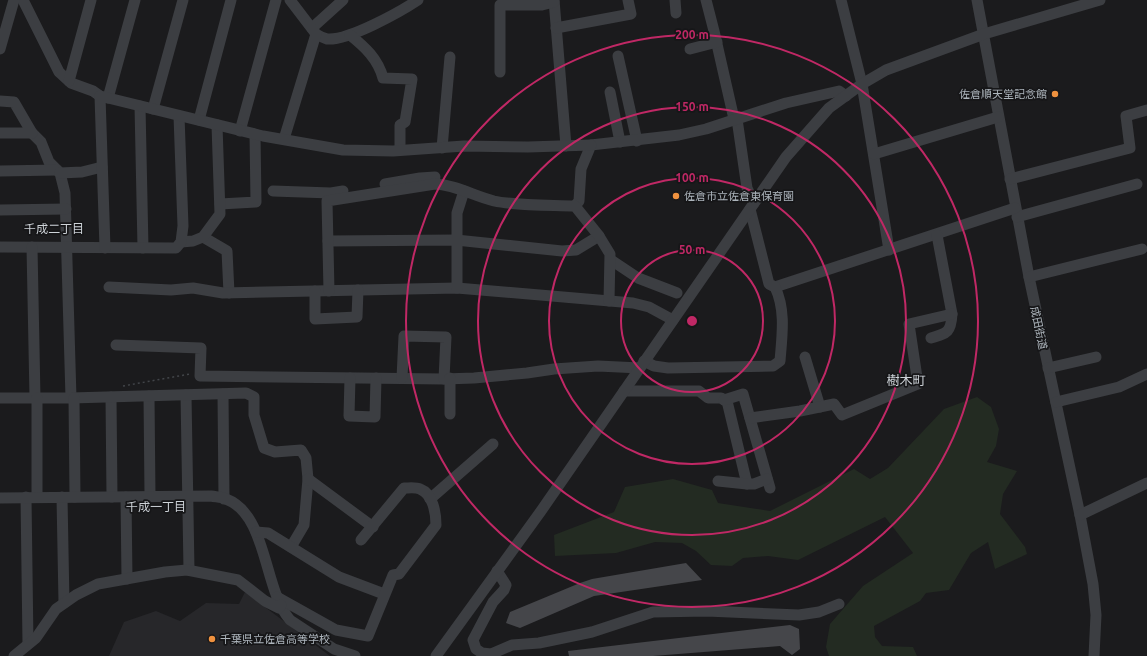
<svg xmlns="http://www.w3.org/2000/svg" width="1147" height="656" viewBox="0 0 1147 656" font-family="Ubuntu,'Noto Sans JP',sans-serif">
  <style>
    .built { fill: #27272a }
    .green { fill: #232b22 }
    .building { fill: #45464a }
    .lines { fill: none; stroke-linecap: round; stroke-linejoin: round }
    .path { stroke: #424549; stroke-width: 1.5; stroke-dasharray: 2 3; stroke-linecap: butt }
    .minor { stroke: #3c3e42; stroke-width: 11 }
    .ring { fill: none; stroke: #c02865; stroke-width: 2 }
    .poi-dot { fill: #f0923f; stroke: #161618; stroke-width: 1.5 }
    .labels { text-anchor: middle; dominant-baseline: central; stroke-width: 3.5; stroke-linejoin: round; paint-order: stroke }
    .poi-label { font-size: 11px; fill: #adb5bc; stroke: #161618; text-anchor: start }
    .street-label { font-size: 11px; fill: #adb5bc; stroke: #161618 }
    .neighbourhood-label { font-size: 12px; fill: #ced3d8; stroke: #161618 }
    .quarter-label { font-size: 13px; fill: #ced3d8; stroke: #161618 }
    .centre { fill: #c02865; stroke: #161618; stroke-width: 2 }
    .ring-label { font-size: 12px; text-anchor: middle; font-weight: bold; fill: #c02865; stroke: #161618; stroke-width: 3.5; stroke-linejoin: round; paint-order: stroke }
  </style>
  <rect width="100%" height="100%" fill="#1b1b1d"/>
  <path class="built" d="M245 592 330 656H109L124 622 156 611 180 621 206 603 239 604Z"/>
  <path class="green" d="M977 397 991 407 999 429 996 446 987 462 1017 471 1003 494 1000 514 1025 547 1027 554 995 569 988 542 971 553 949 590 926 593 920 601 874 626 875 637 882 646 913 647 917 656H829L826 647 830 624 863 586 913 553 885 517 798 560 768 556 743 558 732 566 711 565 696 551 682 543 655 542 616 553 555 556 554 535 614 512 625 487 673 479 712 490 718 503 770 511 854 469 870 479 888 468 944 409Z"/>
  <g class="building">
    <path d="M686 563 702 580 594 596 520 628 506 623 510 612 580 583 592 579Z"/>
    <path d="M790 625 799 629 800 649 792 655 780 646 653 656H569L568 651Z"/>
  </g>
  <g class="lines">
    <path class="path" d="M123 386 190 374"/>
    <g class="minor">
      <path d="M23 0 59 72 71 83 93 91 100 96"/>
      <path d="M554 0 566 146"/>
      <path d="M675 0 676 13"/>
      <path d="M706 0 714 31 734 119"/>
      <path d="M841 0 862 84 889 250"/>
      <path d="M977 0 1029 277 1080 515 1093 584 1096 615 1094 656"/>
      <path d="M312 28 343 0"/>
      <path d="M556 28 631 14 628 0"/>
      <path d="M316 34C319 36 324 38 327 39 348 41 400 12 418 0"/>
      <path d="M350 35C365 47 378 59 383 78L412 79 405 122 400 125V150"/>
      <path d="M0 49 14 0"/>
      <path d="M690 49 717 42"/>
      <path d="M618 56 637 141"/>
      <path d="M500 72V5H542L554 2"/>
      <path d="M69 81 91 0"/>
      <path d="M610 92 620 142"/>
      <path d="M108 98 135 0"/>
      <path d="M0 101 14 102 32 133 41 142 49 162 60 173 65 193 71 398"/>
      <path d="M140 106 143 248"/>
      <path d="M153 109 183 0"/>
      <path d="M737 119 747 188 754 203"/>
      <path d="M199 120 231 0"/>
      <path d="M240 131 276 0"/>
      <path d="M0 133H32"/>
      <path d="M284 139 316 34 290 0"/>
      <path d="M442 148 450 57"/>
      <path d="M874 154 998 117"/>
      <path d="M0 171 57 170"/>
      <path d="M60 173 82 172 102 167"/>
      <path d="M1010 179 1130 148 1126 116 1147 110"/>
      <path d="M385 184 420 178 435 177"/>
      <path d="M273 191 331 193 343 191"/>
      <path d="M220 204 256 202 255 134"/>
      <path d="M575 206 579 201 581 169 591 145 679 135 706 129 786 103 839 91 846 96"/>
      <path d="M0 210 66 209"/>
      <path d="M1017 217 1137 184"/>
      <path d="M203 237 227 251 229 293"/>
      <path d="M328 241 456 240 562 251 576 250 599 236"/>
      <path d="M181 242 193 241 203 237 220 214 217 125"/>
      <path d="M0 247 176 248 181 242 183 226 179 116"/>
      <path d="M32 247 35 398"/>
      <path d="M105 248 100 96 263 136 343 150 393 151 464 146 528 147 591 145"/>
      <path d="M611 260 638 278 677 293"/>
      <path d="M1029 277 1142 249"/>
      <path d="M109 287 171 290 193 288 223 293 457 288 633 303 649 307 673 320"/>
      <path d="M775 287 1015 208"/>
      <path d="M457 288V213L464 191"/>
      <path d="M315 291V319L357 317 358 290"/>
      <path d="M329 291 327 201 435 184C456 185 474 196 494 201 517 206 550 205 575 206L599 236 610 254 609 301"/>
      <path d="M931 338C948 333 951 332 952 314L937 235"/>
      <path d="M116 345 201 348 200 376 444 379 474 378 527 373 554 369 598 366 640 368"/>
      <path d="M805 357 820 407"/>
      <path d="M644 361 654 366 668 368 773 366 780 361C782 336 786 310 775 287L769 284 750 209"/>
      <path d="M1048 368 1096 357"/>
      <path d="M350 378 349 416 375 417 376 378"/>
      <path d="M402 378 404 336 446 337 444 379"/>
      <path d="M624 391H699L708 398H721L727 401 747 484"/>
      <path d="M223 394 224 499"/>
      <path d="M186 395 189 570"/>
      <path d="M149 396 150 496"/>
      <path d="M111 397 112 497"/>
      <path d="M0 398H71L246 393 254 397V415L264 448 275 452 301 450 306 458 308 479 304 525 291 547"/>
      <path d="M37 398V497"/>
      <path d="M74 398 75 497"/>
      <path d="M724 400 743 394 770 488"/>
      <path d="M1056 402 1119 387 1147 374"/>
      <path d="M450 414V378"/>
      <path d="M750 418 800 411 834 404 842 415 918 384 909 324 952 314"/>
      <path d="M308 479 373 527"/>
      <path d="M718 481 747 484H754L767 479"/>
      <path d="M26 497 28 644"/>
      <path d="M62 497 64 603"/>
      <path d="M126 497 127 579"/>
      <path d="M0 498 211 496C216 497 222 497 226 499 268 515 263 589 290 620L334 649 355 656"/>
      <path d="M430 499 493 444"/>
      <path d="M1080 515 1147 483"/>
      <path d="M256 532 268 533 339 577 384 594"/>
      <path d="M497 571 506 585 504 590 493 602 473 640 476 649 482 653 491 654 512 645 539 643 592 632 653 612 707 611 799 615 819 612 839 604"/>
      <path d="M277 597 336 630 368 636 393 575 399 574 436 525C436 513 433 494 420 489 416 487 409 488 404 488L361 540"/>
      <path d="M14 656 36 638 56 609 76 595 98 584 165 572 187 570 238 580 265 601 279 608 281 605"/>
      <path d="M436 656 541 511 786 157 829 108 862 84 886 70 984 34 1100 0"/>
    </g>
  </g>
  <g class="ring">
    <circle cx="692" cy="321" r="71"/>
    <circle cx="692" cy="321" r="143"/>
    <circle cx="692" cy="321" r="214"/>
    <circle cx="692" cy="321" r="286"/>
  </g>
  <g class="poi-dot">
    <circle cx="1055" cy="94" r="4"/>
    <circle cx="676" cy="196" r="4"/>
    <circle cx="212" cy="639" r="4"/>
  </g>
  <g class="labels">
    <g class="poi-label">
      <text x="1047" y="94" text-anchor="end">佐倉順天堂記念館</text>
      <text x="684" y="196">佐倉市立佐倉東保育園</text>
      <text x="220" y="639">千葉県立佐倉高等学校</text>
    </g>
    <g class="street-label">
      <text transform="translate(1039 328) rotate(78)">成田街道</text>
    </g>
    <g class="neighbourhood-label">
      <text x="54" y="228">千成二丁目</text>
      <text x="156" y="506">千成一丁目</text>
    </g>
    <g class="quarter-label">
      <text x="906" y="380">樹木町</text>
    </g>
  </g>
  <circle cx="692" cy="321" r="6" class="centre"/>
  <g class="ring-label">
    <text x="692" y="39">200 m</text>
    <text x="692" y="111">150 m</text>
    <text x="692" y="182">100 m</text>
    <text x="692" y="254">50 m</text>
  </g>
</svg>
